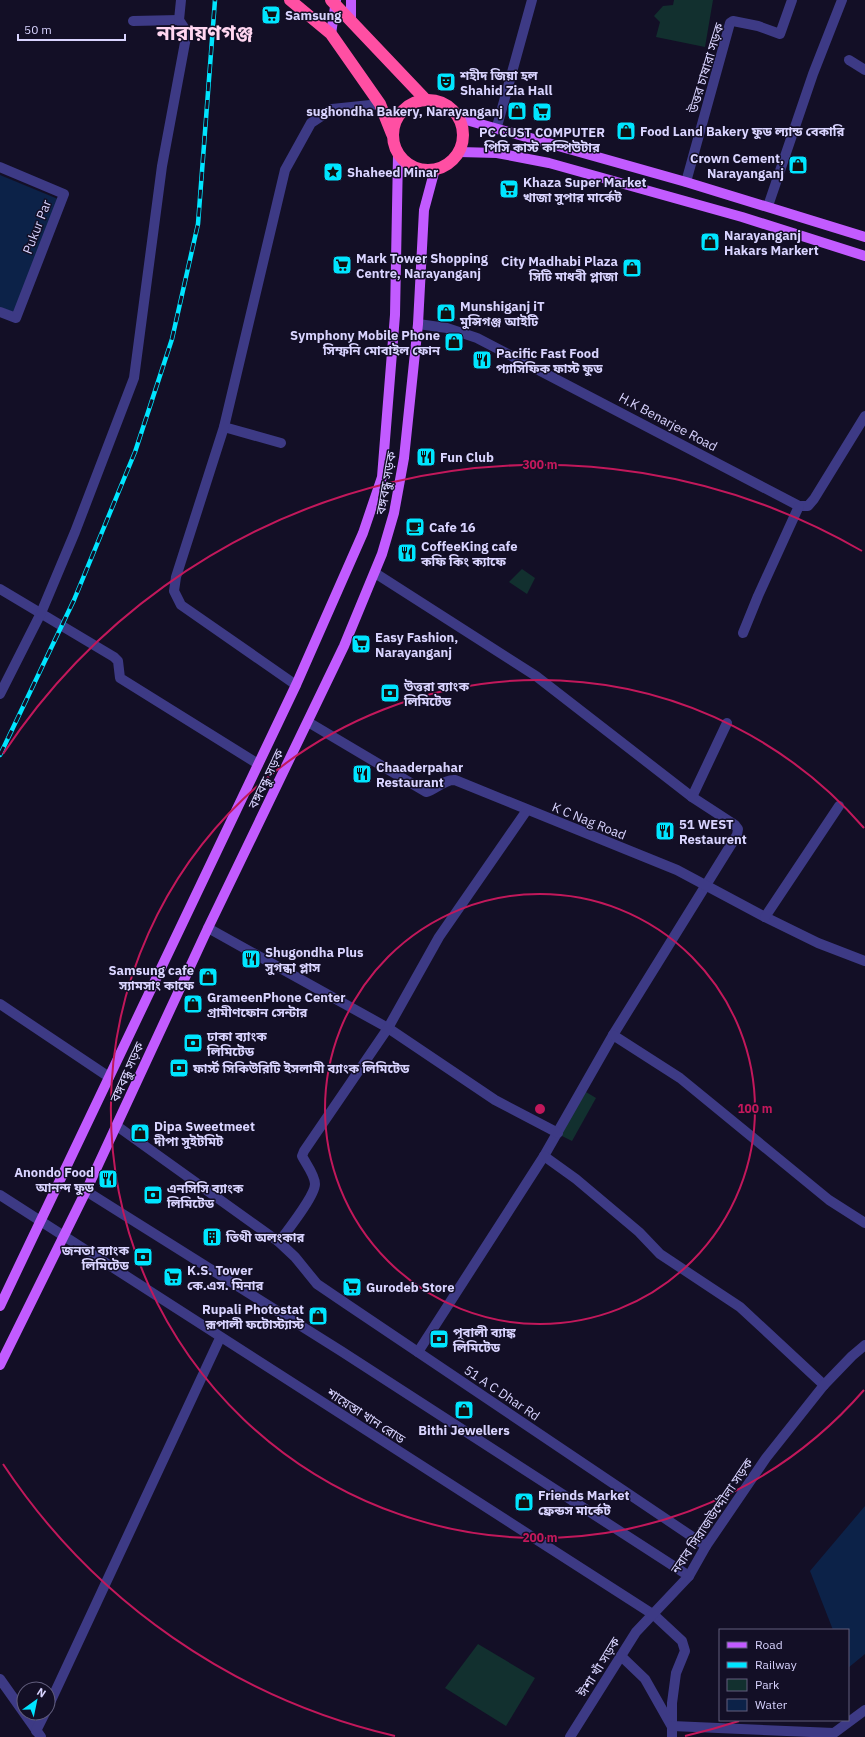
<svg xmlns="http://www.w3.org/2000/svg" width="865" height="1737" viewBox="0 0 865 1737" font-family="'IBM Plex Sans','Noto Sans Bengali',sans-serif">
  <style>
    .green { fill: #12302f }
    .water { fill: #0c2248 }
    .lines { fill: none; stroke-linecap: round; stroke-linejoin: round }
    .minor { stroke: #3d3a85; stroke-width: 10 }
    .major { stroke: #c25bff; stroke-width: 10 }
    .highway { stroke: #ff4fa3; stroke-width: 12 }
    .rail-casing { stroke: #00e5ff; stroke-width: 4.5 }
    .rail { stroke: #130f26; stroke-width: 3; stroke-dasharray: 9; stroke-linecap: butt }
    .ring { fill: none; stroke: #c2185b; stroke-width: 2 }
    .labels { text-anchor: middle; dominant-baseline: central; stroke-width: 3; stroke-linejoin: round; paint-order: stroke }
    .poi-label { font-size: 13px; font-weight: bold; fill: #d9d4ff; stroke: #130f26; text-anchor: start }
    .street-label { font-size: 13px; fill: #d9d4ff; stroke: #130f26 }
    .town-label { font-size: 21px; font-weight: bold; fill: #ffd6f0; stroke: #130f26 }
    .centre { fill: #c2185b; stroke: #130f26; stroke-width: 2 }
    .ring-label { font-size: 12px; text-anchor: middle; font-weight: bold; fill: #c2185b; stroke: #130f26; stroke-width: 3; stroke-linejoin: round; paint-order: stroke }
  </style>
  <rect width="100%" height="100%" fill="#130f26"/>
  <g class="green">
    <path d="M674 0H713L705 47 656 37 660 22 654 16 663 6 673 5Z"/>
    <path d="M522 569 535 578 527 594 509 582Z"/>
    <path d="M586 1092 596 1098 572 1141 560 1135Z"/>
    <path d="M478 1644 535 1678 506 1726 445 1688Z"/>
  </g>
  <g class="water">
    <path d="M0 175 58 199 17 314 0 307Z"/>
    <path d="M865 1506V1654L848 1668V1630H833L810 1571Z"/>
  </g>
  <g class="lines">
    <g class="minor">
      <path d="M133 21 179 20"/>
      <path d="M849 60 865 70"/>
      <path d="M496 130 532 0"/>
      <path d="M0 167 64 194 16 318 0 312"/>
      <path d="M686 182 730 23 733 21 758 26 780 34 792 0"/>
      <path d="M768 206 813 74 842 0"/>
      <path d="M418 324 447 328 477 338 799 506H808L814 499 865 416"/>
      <path d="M224 427 281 443"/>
      <path d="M375 573 536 676 692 797 735 825 738 829 737 835 613 1035 544 1156 418 1352"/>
      <path d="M0 589 114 657 118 661 120 678 258 764"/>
      <path d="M743 633 758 596 799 506"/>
      <path d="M296 685 181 605 174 591 176 577 224 427 285 170 311 123 332 109 380 104"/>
      <path d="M0 694 41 613 75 532 134 378 162 166 187 32 179 20 181 0"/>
      <path d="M308 722 426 792C435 790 445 779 455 780L677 870 765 917 818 943 865 961"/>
      <path d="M692 797 727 723"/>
      <path d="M765 917 839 806"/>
      <path d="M208 928 388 1028 495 1100 558 1133"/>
      <path d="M0 1004 109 1077"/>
      <path d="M613 1035 680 1078 829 1200 865 1223"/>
      <path d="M117 1126 279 1242 295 1257 317 1284 345 1303 706 1546"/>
      <path d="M544 1156 576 1179 639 1232 660 1254 740 1307 824 1385"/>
      <path d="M86 1191 341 1351 689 1576"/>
      <path d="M0 1195 654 1615 682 1641 685 1651 676 1673 672 1703V1737"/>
      <path d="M279 1242C287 1231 315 1196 315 1184 315 1175 306 1164 302 1156L304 1151 388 1028 439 937 527 810"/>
      <path d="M621 1656 645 1679 671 1725"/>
      <path d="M0 1679 41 1737"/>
      <path d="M48 1707 220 1338"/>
      <path d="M672 1726 834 1733 865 1710"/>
      <path d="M36 1731 45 1713"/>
      <path d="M570 1737 636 1632 689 1576 706 1546 766 1458 824 1385 852 1356 865 1345"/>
    </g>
    <g class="major">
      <path d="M351 21V0"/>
      <path d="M331 34 336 0"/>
      <path d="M459 118 686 182 865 237"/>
      <path d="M459 152 497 153 549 163 742 217 865 256"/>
      <path d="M0 1306 296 685 363 533 382 477 395 315 398 155"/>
      <path d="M0 1365 86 1191 208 928 344 646 382 554 394 513 404 458 418 324 424 210 435 169"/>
    </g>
    <g class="highway">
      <path d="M290 0 331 34 380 104 392 134"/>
      <path d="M331 0 425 99"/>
      <circle cx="428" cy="135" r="35"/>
    </g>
    <defs>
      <path id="rail" d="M0 755 74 600 135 452 172 339 198 224 215 0"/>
    </defs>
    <use href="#rail" class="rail-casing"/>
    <use href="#rail" class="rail"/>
  </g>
  <g class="ring">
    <circle cx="540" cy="1109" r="215"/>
    <path d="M864 1390A429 429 0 1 1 864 828"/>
    <path d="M739 1721A644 644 0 0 1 685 1736M395 1736A644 644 0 0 1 3 1464M3 754A644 644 0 0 1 862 551"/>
  </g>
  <defs>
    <symbol id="supermarket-square" viewBox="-11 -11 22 22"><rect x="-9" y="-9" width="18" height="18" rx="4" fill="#00e5ff" stroke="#130f26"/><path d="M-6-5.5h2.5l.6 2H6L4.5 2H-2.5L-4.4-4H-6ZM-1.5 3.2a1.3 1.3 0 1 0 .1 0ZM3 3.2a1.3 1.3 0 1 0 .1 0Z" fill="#111"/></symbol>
    <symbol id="theatre-square" viewBox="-11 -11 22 22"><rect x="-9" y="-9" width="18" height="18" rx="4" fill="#00e5ff" stroke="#130f26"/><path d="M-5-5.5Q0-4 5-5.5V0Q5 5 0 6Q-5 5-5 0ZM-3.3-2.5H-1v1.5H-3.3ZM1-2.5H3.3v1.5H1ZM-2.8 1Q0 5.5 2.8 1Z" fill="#111"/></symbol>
    <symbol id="shop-square" viewBox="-11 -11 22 22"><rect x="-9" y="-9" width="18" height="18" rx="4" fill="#00e5ff" stroke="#130f26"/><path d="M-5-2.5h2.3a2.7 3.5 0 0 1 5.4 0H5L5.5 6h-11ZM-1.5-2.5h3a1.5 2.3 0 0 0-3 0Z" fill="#111"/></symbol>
    <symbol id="sight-square" viewBox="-11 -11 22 22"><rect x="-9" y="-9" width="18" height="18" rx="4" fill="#00e5ff" stroke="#130f26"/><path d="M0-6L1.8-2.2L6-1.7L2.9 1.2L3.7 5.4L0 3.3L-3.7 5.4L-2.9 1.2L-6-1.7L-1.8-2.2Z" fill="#111"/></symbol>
    <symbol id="restaurant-square" viewBox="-11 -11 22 22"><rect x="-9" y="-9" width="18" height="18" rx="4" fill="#00e5ff" stroke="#130f26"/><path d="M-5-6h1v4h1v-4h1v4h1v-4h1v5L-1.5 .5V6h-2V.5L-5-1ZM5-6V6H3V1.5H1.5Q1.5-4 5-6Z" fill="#111"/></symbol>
    <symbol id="cafe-square" viewBox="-11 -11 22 22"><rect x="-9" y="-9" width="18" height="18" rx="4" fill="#00e5ff" stroke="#130f26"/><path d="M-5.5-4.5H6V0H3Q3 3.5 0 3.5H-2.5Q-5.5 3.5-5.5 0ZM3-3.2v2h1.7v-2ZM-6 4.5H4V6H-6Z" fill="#111"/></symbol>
    <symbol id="bank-square" viewBox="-11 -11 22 22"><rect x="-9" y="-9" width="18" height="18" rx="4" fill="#00e5ff" stroke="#130f26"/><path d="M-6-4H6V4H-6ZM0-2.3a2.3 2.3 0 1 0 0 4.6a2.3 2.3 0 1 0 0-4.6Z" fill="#111"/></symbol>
    <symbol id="building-square" viewBox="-11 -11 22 22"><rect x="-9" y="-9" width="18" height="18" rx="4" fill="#00e5ff" stroke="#130f26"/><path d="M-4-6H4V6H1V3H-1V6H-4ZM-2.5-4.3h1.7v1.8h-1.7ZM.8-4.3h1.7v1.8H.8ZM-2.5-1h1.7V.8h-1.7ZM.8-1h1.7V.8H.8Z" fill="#111"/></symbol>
  </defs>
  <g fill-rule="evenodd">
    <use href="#supermarket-square" x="260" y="4" width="22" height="22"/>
    <use href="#theatre-square" x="435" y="71" width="22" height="22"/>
    <use href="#shop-square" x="506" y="100" width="22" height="22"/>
    <use href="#supermarket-square" x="531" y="101" width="22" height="22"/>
    <use href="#shop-square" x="615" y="120" width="22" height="22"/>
    <use href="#shop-square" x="787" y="154" width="22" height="22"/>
    <use href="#sight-square" x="322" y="161" width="22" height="22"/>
    <use href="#supermarket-square" x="498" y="178" width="22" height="22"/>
    <use href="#shop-square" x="699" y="231" width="22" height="22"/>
    <use href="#supermarket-square" x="331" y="254" width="22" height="22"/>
    <use href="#shop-square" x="621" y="257" width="22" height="22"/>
    <use href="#shop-square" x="435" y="302" width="22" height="22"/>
    <use href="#shop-square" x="443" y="331" width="22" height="22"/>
    <use href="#restaurant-square" x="471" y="349" width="22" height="22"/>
    <use href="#restaurant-square" x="415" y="446" width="22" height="22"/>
    <use href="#cafe-square" x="404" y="516" width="22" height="22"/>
    <use href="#restaurant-square" x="396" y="542" width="22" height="22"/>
    <use href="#supermarket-square" x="350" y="633" width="22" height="22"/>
    <use href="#bank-square" x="379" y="682" width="22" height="22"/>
    <use href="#restaurant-square" x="351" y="763" width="22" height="22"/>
    <use href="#restaurant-square" x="654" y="820" width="22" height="22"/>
    <use href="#restaurant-square" x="240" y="948" width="22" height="22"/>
    <use href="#shop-square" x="197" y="966" width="22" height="22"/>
    <use href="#shop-square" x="182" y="993" width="22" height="22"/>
    <use href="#bank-square" x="182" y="1032" width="22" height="22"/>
    <use href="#bank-square" x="168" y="1057" width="22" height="22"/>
    <use href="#shop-square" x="129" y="1122" width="22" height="22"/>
    <use href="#restaurant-square" x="97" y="1168" width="22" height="22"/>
    <use href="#bank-square" x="142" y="1184" width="22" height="22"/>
    <use href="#building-square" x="201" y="1226" width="22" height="22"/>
    <use href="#bank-square" x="132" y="1246" width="22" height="22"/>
    <use href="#supermarket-square" x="162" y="1266" width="22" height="22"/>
    <use href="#supermarket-square" x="341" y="1276" width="22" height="22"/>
    <use href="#shop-square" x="307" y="1305" width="22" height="22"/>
    <use href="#bank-square" x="428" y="1328" width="22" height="22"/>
    <use href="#shop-square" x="453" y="1399" width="22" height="22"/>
    <use href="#shop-square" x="513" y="1491" width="22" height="22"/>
  </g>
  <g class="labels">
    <g class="poi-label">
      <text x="285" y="15">Samsung</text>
      <text x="460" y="75">শহীদ জিয়া হল<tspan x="460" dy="15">Shahid Zia Hall</tspan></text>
      <text x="503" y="111" text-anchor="end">sughondha Bakery, Narayanganj</text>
      <text x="640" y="131">Food Land Bakery ফুড ল্যান্ড বেকারি</text>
      <text x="542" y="132" text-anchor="middle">PC CUST COMPUTER<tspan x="542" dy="15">পিসি কাস্ট কম্পিউটার</tspan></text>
      <text x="784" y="158" text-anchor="end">Crown Cement,<tspan x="784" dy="15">Narayanganj</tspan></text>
      <text x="347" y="172">Shaheed Minar</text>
      <text x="523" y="182">Khaza Super Market<tspan x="523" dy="15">খাজা সুপার মার্কেট</tspan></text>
      <text x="724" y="235">Narayanganj<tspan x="724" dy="15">Hakars Markert</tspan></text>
      <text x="356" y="258">Mark Tower Shopping<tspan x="356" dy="15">Centre, Narayanganj</tspan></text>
      <text x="618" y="261" text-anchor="end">City Madhabi Plaza<tspan x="618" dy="15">সিটি মাধবী প্লাজা</tspan></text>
      <text x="460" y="306">Munshiganj iT<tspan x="460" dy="15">মুন্সিগঞ্জ আইটি</tspan></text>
      <text x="440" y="335" text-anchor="end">Symphony Mobile Phone<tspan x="440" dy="15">সিম্ফনি মোবাইল ফোন</tspan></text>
      <text x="496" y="353">Pacific Fast Food<tspan x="496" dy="15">প্যাসিফিক ফাস্ট ফুড</tspan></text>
      <text x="440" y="457">Fun Club</text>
      <text x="429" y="527">Cafe 16</text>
      <text x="421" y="546">CoffeeKing cafe<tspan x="421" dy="15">কফি কিং ক্যাফে</tspan></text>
      <text x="375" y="637">Easy Fashion,<tspan x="375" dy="15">Narayanganj</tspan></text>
      <text x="404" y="686">উত্তরা ব্যাংক<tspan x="404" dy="15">লিমিটেড</tspan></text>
      <text x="376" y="767">Chaaderpahar<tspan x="376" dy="15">Restaurant</tspan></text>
      <text x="679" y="824">51 WEST<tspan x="679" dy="15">Restaurent</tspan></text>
      <text x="265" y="952">Shugondha Plus<tspan x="265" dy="15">সুগন্ধা প্লাস</tspan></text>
      <text x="194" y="970" text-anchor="end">Samsung cafe<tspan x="194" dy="15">স্যামসাং কাফে</tspan></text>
      <text x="207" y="997">GrameenPhone Center<tspan x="207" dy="15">গ্রামীণফোন সেন্টার</tspan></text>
      <text x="207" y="1036">ঢাকা ব্যাংক<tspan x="207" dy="15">লিমিটেড</tspan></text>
      <text x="193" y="1068">ফার্স্ট সিকিউরিটি ইসলামী ব্যাংক লিমিটেড</text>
      <text x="154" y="1126">Dipa Sweetmeet<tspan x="154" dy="15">দীপা সুইটমিট</tspan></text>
      <text x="94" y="1172" text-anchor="end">Anondo Food<tspan x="94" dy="15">আনন্দ ফুড</tspan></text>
      <text x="167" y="1188">এনসিসি ব্যাংক<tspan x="167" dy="15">লিমিটেড</tspan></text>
      <text x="226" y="1237">তিথী অলংকার</text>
      <text x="129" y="1250" text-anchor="end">জনতা ব্যাংক<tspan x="129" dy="15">লিমিটেড</tspan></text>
      <text x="187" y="1270">K.S. Tower<tspan x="187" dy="15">কে.এস. মিনার</tspan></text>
      <text x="366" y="1287">Gurodeb Store</text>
      <text x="304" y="1309" text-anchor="end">Rupali Photostat<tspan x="304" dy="15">রূপালী ফটোস্ট্যাস্ট</tspan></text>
      <text x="453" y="1332">পূবালী ব্যাঙ্ক<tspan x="453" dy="15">লিমিটেড</tspan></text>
      <text x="464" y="1430" text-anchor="middle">Bithi Jewellers</text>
      <text x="538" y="1495">Friends Market<tspan x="538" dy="15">ফ্রেন্ডস মার্কেট</tspan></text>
    </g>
    <g class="street-label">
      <text transform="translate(706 68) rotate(-73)">উত্তর চাষারা সড়ক</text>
      <text transform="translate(37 227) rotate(-69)">Pukur Par</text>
      <text transform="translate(668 422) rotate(28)">H.K Benarjee Road</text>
      <text transform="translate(386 483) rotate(-80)">বঙ্গবন্ধু সড়ক</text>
      <text transform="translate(266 779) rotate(-64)">বঙ্গবন্ধু সড়ক</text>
      <text transform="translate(589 821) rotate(22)">K C Nag Road</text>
      <text transform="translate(127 1072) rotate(-66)">বঙ্গবন্ধু সড়ক</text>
      <text transform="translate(502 1393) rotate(34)">51 A C Dhar Rd</text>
      <text transform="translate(366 1416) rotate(33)">শায়েস্তা খান রোড</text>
      <text transform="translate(712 1516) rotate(-56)">নবাব সিরাজউদ্দৌলা সড়ক</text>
      <text transform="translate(599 1667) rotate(-58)">ঈশা খাঁ সড়ক</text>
    </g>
    <g class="town-label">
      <text x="205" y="32">নারায়ণগঞ্জ</text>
    </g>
  </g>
  <circle cx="540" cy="1109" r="6" class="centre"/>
  <g class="ring-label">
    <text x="540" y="469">300 m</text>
    <text x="755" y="1113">100 m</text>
    <text x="540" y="1542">200 m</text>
  </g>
  <rect x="719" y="1629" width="130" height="92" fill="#130f26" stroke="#625e7d"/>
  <rect x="727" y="1642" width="20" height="6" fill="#c25bff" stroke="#625e7d"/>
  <text x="755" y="1649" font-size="12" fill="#d9d4ff">Road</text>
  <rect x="727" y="1662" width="20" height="6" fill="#00e5ff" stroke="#625e7d"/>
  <text x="755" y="1669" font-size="12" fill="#d9d4ff">Railway</text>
  <rect x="727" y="1679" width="20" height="12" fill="#12302f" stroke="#625e7d"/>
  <text x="755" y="1689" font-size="12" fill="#d9d4ff">Park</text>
  <rect x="727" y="1699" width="20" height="12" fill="#0c2248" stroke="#625e7d"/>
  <text x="755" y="1709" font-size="12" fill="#d9d4ff">Water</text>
  <g transform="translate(36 1701) rotate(33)"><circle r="19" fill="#130f26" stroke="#625e7d"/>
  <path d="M0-3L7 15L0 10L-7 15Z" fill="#00e5ff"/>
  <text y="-6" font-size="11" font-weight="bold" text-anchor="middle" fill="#d9d4ff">N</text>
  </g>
  <path d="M18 34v6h107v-6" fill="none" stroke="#d9d4ff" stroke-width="2"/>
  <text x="24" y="34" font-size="12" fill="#d9d4ff" stroke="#130f26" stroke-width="3" paint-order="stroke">50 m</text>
</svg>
